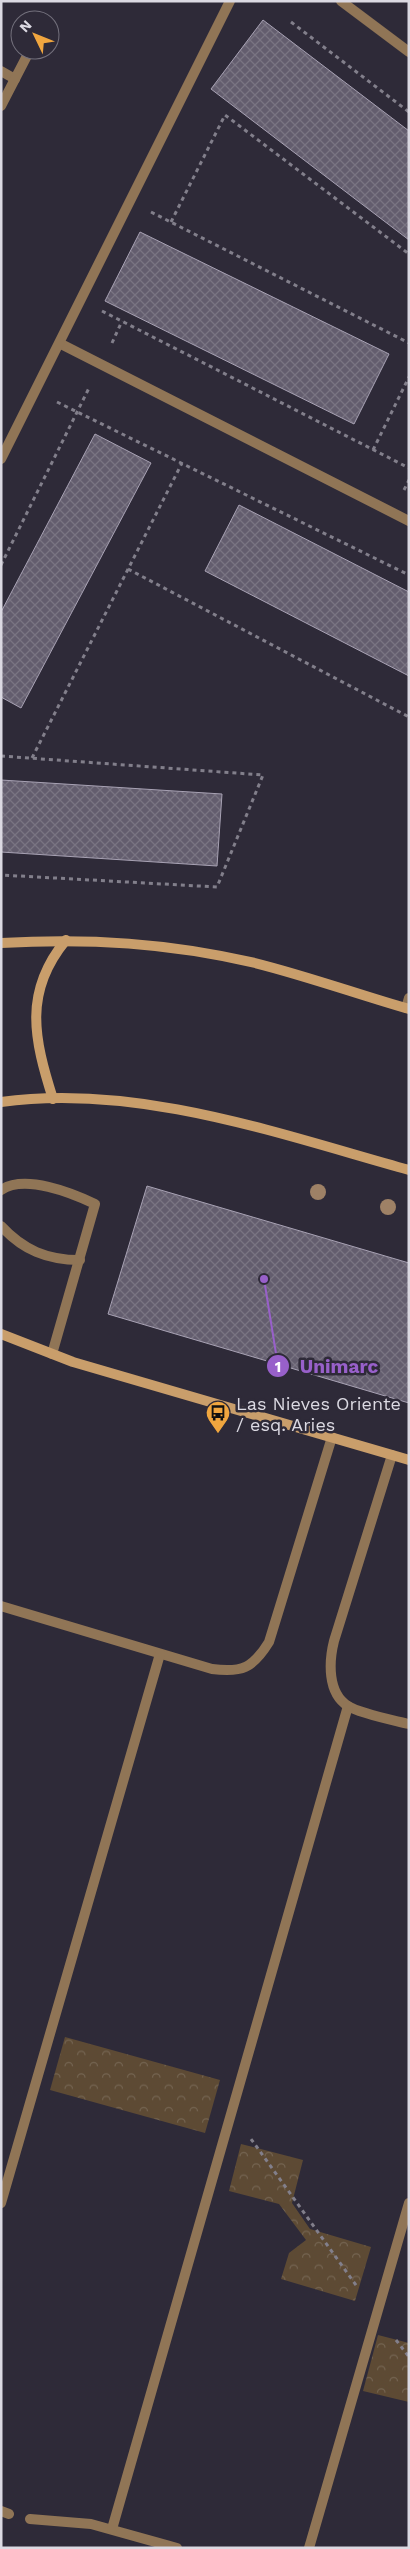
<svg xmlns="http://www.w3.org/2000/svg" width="410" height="2549" viewBox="0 0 410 2549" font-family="'Work Sans',sans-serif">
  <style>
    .park { fill: url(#park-crowns) }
    .building { fill: url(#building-cross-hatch); stroke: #a8a2b4 }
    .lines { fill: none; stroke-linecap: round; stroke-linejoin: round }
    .path { stroke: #827f8b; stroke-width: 3; stroke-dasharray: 4 4; stroke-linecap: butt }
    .lane { stroke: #907556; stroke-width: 10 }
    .street { stroke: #907556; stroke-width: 10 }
    .secondary { stroke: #c99e6b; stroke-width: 10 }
    .tree { fill: #9e8166 }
    .labels { text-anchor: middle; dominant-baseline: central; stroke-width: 5; stroke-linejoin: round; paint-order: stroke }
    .poi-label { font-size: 18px; fill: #dbd9e2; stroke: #2e2a38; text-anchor: start }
    .leader { fill: none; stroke: #9860ca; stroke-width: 2 }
    .callout-dot { fill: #9860ca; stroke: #2e2a38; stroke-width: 2 }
    .mark-label { font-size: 15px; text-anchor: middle; font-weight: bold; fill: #fff }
    .callout-label { font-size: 19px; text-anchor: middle; font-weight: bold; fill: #9860ca; stroke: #2e2a38; stroke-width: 5; stroke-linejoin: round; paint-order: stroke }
  </style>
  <defs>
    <pattern id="park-crowns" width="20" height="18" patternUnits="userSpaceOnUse" patternTransform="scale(1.25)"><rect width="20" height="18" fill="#5d4a34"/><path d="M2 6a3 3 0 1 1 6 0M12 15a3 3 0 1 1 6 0" fill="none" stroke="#746451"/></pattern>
    <pattern id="building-cross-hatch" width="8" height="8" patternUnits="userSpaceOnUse" patternTransform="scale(1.25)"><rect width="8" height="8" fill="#635d6e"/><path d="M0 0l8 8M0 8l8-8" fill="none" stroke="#797482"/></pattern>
  </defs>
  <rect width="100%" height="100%" fill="#2e2a38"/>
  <g class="park">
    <path d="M65 2037 220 2080 205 2133 50 2090Z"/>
    <path d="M241 2144 303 2160 292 2203 310 2229 371 2247 355 2301 281 2279 289 2253 306 2240 279 2204 229 2191Z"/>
    <path d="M378 2335 409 2343V2402L363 2391Z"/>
  </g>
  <g class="building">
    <path d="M263 20 409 131V240L211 89Z"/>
    <path d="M140 232 389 354 354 424 105 301Z"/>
    <path d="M95 434 151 463 21 708 1 697V612Z"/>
    <path d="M239 505 409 592V676L205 571Z"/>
    <path d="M1 780 222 794 217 866 1 852Z"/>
    <path d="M147 1186 409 1263V1403L108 1314Z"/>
  </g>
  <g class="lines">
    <g class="path">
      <path d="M291 22 409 112"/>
      <path d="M151 212 409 343"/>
      <path d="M171 222 225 115 409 254"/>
      <path d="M102 311 409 468"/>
      <path d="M112 343 122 321"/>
      <path d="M57 402 409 575"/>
      <path d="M373 450 409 377"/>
      <path d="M404 490 409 480"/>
      <path d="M1 565 90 386"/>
      <path d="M128 569 409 717"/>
      <path d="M1 756 263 775 217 887 1 875"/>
      <path d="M32 758 182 463"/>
      <path d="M251 2139 358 2288"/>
      <path d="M396 2340 409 2357"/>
    </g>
    <g class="lane">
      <path d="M341 1 409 52"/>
      <path d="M61 344 409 521"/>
      <path d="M1 459 230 1"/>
      <path d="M406 1008 409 998"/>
      <path d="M1 1190C25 1174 72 1193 95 1204L52 1354"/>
      <path d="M1 1226C23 1250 47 1260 80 1260"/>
    </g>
    <g class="street">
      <path d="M1 71 15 79"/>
      <path d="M1 106 30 50"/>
      <path d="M392 1455 334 1641C329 1661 327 1693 348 1706 361 1714 393 1720 409 1724"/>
      <path d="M1 1606 212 1669C242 1673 253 1668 269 1642L332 1437"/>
      <path d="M1 2203 160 1654"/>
      <path d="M1 2511 9 2514"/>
      <path d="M30 2519 91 2524 177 2548"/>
      <path d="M112 2529 348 1706"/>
      <path d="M309 2548 409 2203"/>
    </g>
    <g class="secondary">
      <path d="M1 943C89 938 169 943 255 963 307 976 357 994 409 1009"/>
      <path d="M53 1099C34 1039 23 992 66 940"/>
      <path d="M1 1102C138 1083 279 1134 409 1170"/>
      <path d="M1 1334 73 1362 409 1460"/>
    </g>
  </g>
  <g class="tree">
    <circle cx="318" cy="1192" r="8"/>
    <circle cx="388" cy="1207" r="8"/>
  </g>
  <defs>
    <symbol id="bus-pin" viewBox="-11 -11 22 30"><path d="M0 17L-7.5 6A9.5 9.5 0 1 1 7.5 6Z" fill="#f0a63f" stroke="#2e2a38"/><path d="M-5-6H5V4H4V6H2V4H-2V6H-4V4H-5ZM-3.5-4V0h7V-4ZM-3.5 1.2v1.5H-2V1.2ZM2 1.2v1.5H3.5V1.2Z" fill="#111"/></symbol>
  </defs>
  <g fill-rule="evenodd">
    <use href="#bus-pin" x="204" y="1399" width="28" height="38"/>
  </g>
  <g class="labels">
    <g class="poi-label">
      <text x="236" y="1403">Las Nieves Oriente<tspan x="236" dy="21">/ esq. Aries</tspan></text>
    </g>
  </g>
  <path class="leader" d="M264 1279L278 1366"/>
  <g class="callout-dot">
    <circle cx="264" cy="1279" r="5"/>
    <circle cx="278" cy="1366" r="12"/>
  </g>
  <g class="mark-label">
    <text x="278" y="1372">1</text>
  </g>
  <g class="callout-label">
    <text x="339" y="1373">Unimarc</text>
  </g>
  <rect width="410" height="2549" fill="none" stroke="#dbd9e2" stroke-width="5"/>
  <g transform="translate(35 35) rotate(313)"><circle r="24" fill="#2e2a38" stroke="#73707c"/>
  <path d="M0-4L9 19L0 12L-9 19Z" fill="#f0a63f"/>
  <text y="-8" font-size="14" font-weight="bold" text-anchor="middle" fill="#dbd9e2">N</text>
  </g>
</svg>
